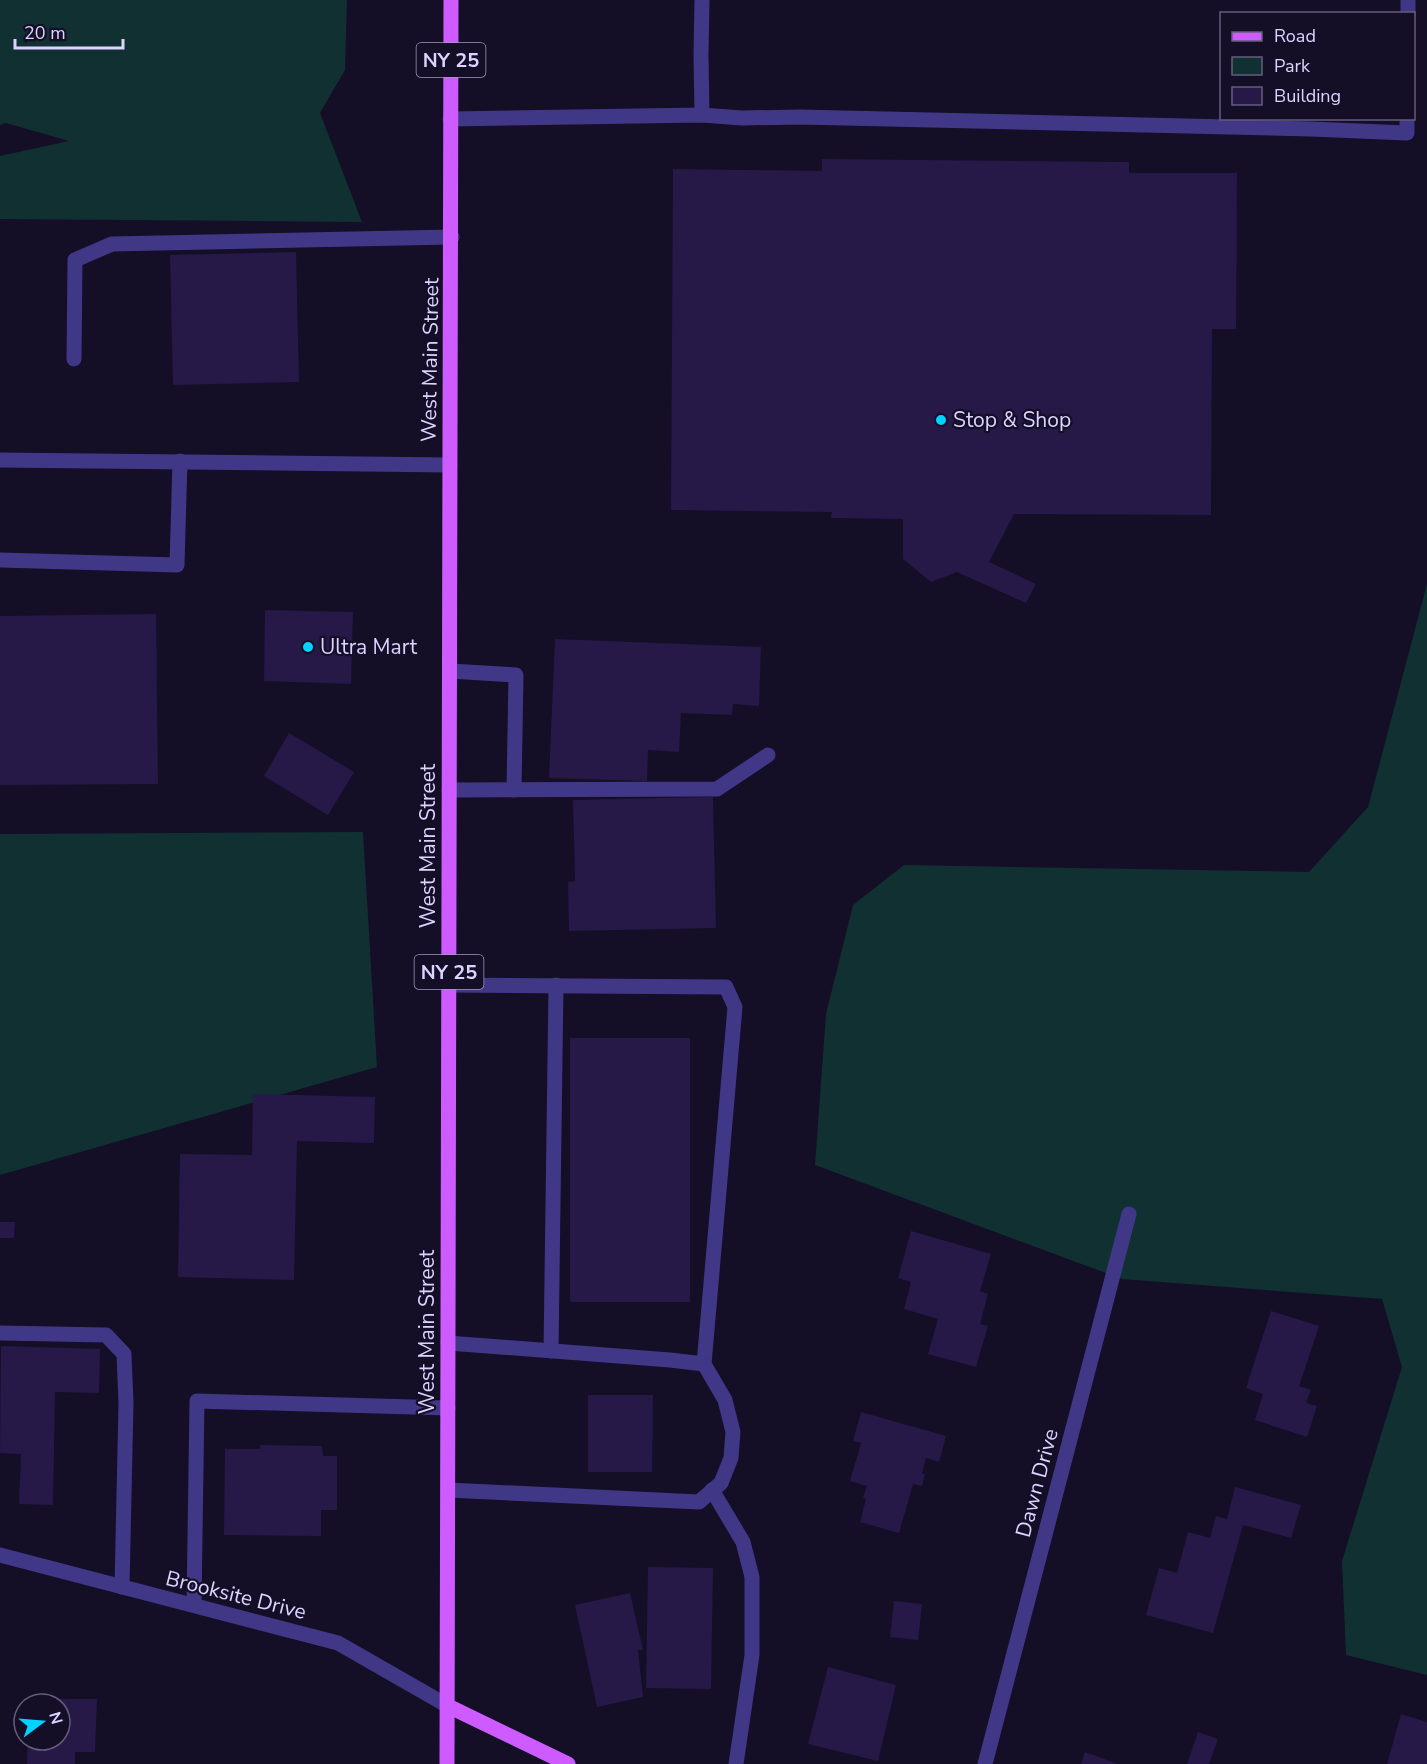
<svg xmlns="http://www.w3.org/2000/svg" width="1427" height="1764" viewBox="0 0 1427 1764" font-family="'Nunito Sans',sans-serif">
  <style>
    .green { fill: #113031 }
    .building { fill: #261948 }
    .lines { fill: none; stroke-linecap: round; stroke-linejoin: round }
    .minor { stroke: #403787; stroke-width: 15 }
    .major { stroke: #cd5bff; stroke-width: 15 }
    .poi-dot { fill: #00d3ff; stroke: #140e27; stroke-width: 2 }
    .labels { text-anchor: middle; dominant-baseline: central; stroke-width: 4.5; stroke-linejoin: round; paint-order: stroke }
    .shield { fill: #140e27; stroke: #a099be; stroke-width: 1.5 }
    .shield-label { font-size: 20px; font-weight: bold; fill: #dcd4ff }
    .street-label { font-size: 21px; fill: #dcd4ff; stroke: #140e27 }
    .poi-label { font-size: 21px; fill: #dcd4ff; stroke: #140e27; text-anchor: start }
  </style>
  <rect width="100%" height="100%" fill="#140e27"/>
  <g class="green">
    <path d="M0 0H347L345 70 320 113 362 222 0 219V156L69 141 6 123 0 125Z"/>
    <path d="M1427 584V1675L1346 1655 1342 1561 1402 1367 1382 1299 1122 1279 815 1165 826 1014 853 905 904 865 1309 872 1368 807Z"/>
    <path d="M363 832 377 1067 0 1175V834Z"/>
  </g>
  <g class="building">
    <path d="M822 159 1129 162V173H1237L1236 329H1212L1211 515 1014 514 989 562 1036 584 1026 603 957 572 931 582 903 559V519L831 518 832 512 671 510 673 169 822 171Z"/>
    <path d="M296 252 299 382 173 385 170 255Z"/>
    <path d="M265 610 353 612 351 684 264 681Z"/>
    <path d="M156 614 158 784 0 785V616Z"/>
    <path d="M555 639 761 647 759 706 733 704 732 715 681 713 679 752 648 750 647 781 549 778Z"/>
    <path d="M289 733 354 772 328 815 264 776Z"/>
    <path d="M713 797 716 928 569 931 568 882 575 881 573 800Z"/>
    <rect x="570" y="1038" width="120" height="264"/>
    <path d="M253 1094 375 1097 374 1143 297 1141 294 1280 178 1277 180 1154 252 1155Z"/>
    <path d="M0 1222H15L14 1238H0Z"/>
    <path d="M911 1231 991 1254 980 1291 988 1294 980 1324 988 1326 976 1367 928 1354 938 1319 904 1309 911 1282 898 1278Z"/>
    <path d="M1271 1311 1319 1326 1299 1386 1311 1390 1306 1403 1317 1406 1307 1437 1255 1420 1263 1394 1246 1388Z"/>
    <path d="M1 1346 100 1349 99 1393 55 1392 53 1505 19 1504 21 1454 0 1453Z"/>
    <path d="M588 1395H653L652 1472H588Z"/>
    <path d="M861 1412 946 1436 939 1462 926 1458 922 1474H925L922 1486 913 1484 899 1533 860 1522 866 1499 863 1498 867 1486 850 1481 861 1443 853 1441Z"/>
    <path d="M260 1445 322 1446 323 1456H337V1510H321V1536L224 1535 225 1449H260Z"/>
    <path d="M1235 1487 1301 1505 1291 1538 1243 1525 1213 1633 1146 1615 1159 1568 1177 1573 1188 1532 1210 1538 1216 1516 1227 1519Z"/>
    <path d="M648 1567 713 1568 711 1689 646 1688Z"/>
    <path d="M630 1593 643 1650H638L643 1697 597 1707 575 1605Z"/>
    <path d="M894 1601 922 1604 918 1640 890 1637Z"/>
    <path d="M828 1667 896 1685 878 1761 808 1744Z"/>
    <path d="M53 1699H97L95 1752H75V1764H27L28 1740H60V1704H53Z"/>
    <path d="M1401 1714 1427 1722V1764H1387Z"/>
    <path d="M1198 1732 1218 1739 1209 1764H1187Z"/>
    <path d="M1085 1752 1118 1764H1081Z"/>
  </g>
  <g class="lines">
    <g class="minor">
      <path d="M702 0 701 55 702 115"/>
      <path d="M1408 14V0"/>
      <path d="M450 119 702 115 742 118 800 117 1311 129 1407 133V118"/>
      <path d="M74 359 75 260 112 244 452 237"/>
      <path d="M0 460 450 465"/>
      <path d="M0 560 177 565 180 461"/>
      <path d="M450 671 516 675 514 790"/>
      <path d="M449 790 717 789 768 755"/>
      <path d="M449 985 726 987 735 1007 704 1364"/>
      <path d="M0 1333 106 1335 124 1354 126 1403 122 1587"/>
      <path d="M551 1351 556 985"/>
      <path d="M448 1490 699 1502 721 1483 731 1458 733 1432 725 1400 704 1364 670 1360 448 1343"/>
      <path d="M712 1490 743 1542 752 1577V1655L736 1764"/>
      <path d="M0 1555 338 1643 448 1706"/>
      <path d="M194 1605 197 1401 448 1408"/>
      <path d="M985 1764 1129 1214"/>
    </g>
    <g class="major">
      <path d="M448 1706 568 1764"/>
      <path d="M447 1764 451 0"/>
    </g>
  </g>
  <g class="poi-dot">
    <circle cx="941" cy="420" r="6"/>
    <circle cx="308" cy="647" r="6"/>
  </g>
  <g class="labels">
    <g class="shield">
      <rect x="416.5" y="43" width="69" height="34" rx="4.5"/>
      <rect x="414.5" y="955" width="69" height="34" rx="4.5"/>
    </g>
    <g class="shield-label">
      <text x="451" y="60">NY 25</text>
      <text x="449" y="972">NY 25</text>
    </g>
    <g class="street-label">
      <text transform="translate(430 360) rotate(-89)">West Main Street</text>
      <text transform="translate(428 846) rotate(-90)">West Main Street</text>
      <text transform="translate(427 1332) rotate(-90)">West Main Street</text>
      <text transform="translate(1037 1483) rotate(-75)">Dawn Drive</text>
      <text transform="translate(236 1595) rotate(14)">Brooksite Drive</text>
    </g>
    <g class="poi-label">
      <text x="953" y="420">Stop &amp; Shop</text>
      <text x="320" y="647">Ultra Mart</text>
    </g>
  </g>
  <rect x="1220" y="12" width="195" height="108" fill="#140e27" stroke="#645d7d" stroke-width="1.5"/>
  <rect x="1232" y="32" width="30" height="9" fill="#cd5bff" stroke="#645d7d" stroke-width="1.5"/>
  <text x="1274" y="42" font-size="18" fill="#dcd4ff">Road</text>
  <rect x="1232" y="57" width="30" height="18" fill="#113031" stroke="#645d7d" stroke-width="1.5"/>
  <text x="1274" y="72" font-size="18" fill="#dcd4ff">Park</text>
  <rect x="1232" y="87" width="30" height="18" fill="#261948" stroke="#645d7d" stroke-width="1.5"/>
  <text x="1274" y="102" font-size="18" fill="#dcd4ff">Building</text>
  <g transform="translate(42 1722) rotate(74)"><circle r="28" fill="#140e27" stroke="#645d7d" stroke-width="1.5"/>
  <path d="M0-4.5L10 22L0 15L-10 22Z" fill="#00d3ff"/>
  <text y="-9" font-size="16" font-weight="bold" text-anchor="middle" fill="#dcd4ff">N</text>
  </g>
  <path d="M15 39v9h108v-9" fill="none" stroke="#dcd4ff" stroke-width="3"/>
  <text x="24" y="39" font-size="18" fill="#dcd4ff" stroke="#140e27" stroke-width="4.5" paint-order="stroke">20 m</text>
</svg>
